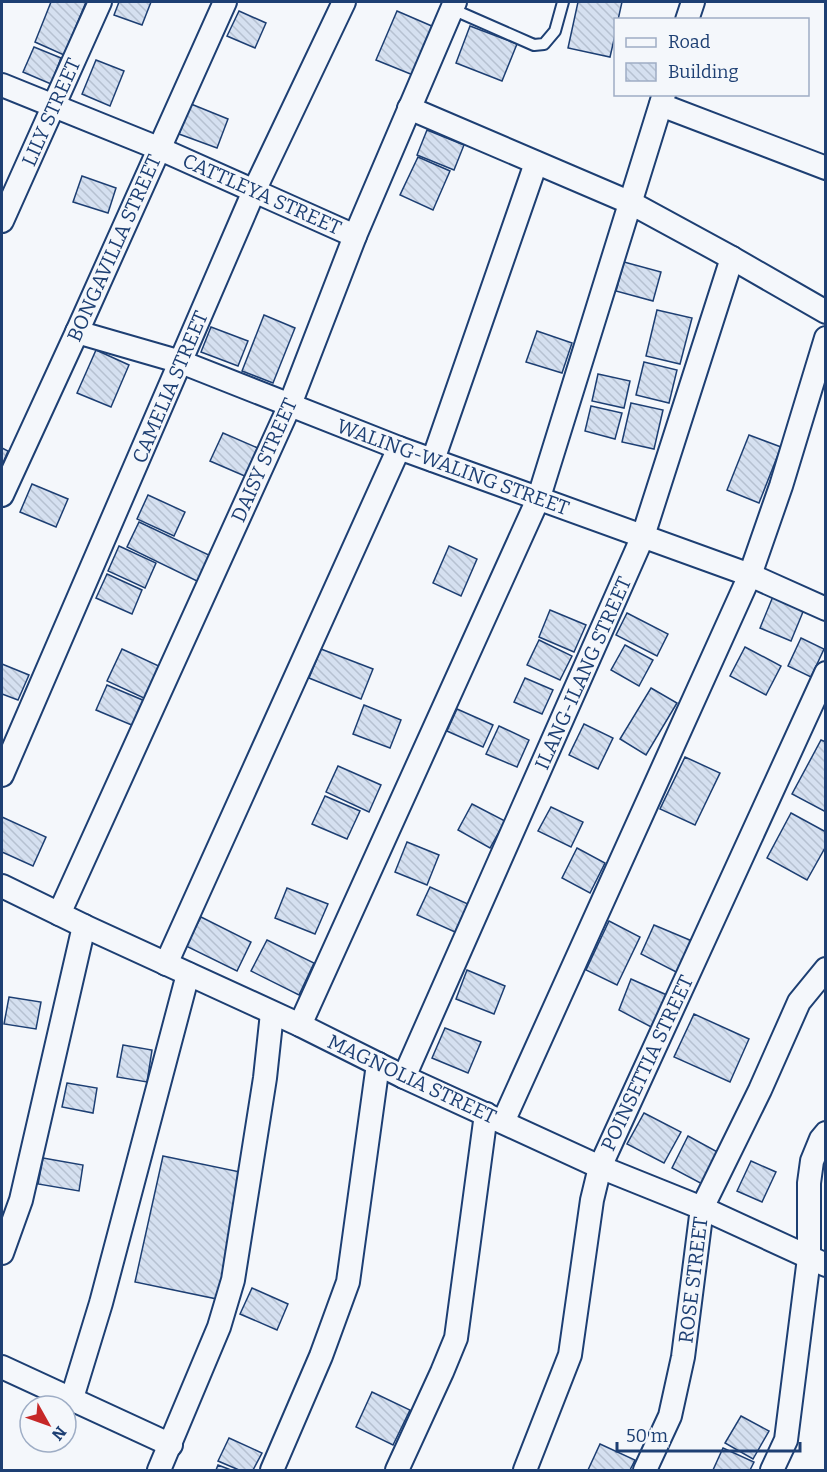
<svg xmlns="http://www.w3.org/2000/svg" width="827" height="1472" viewBox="0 0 827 1472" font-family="Bitter,serif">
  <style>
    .building { fill: url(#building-back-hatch); stroke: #1d3f73; stroke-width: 1.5 }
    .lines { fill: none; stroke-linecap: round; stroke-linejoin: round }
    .service-casing { stroke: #1d3f73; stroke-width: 14 }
    .minor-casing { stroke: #1d3f73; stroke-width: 26 }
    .service { stroke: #f4f7fb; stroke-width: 10 }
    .minor { stroke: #f4f7fb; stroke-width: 22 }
    .labels { text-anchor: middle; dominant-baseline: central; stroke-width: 4.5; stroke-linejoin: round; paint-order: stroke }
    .street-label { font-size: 20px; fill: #1d3f73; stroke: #f4f7fb }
  </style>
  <defs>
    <pattern id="building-back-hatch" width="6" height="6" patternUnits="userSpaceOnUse" patternTransform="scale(1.5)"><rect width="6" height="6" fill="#d5e0f0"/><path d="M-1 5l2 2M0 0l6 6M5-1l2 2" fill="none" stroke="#b6c1d1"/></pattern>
  </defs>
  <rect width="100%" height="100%" fill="#f4f7fb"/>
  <g class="building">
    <path d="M51 2H86L64 55 35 42Z"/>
    <path d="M119 2H151L142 25 114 15Z"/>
    <path d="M578 2H622L618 20H616V31L610 57 568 48Z"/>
    <path d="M239 11 266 23 255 48 227 36Z"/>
    <path d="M397 11 434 27 413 75 376 60Z"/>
    <path d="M470 26 517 44 502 81 456 63Z"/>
    <path d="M34 47 61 58 51 84 23 72Z"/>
    <path d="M96 60 124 71 110 106 82 94Z"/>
    <path d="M191 104 228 119 217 148 179 134Z"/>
    <path d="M427 130 464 145 454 170 417 155Z"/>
    <path d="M418 157 450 171 433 210 400 195Z"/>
    <path d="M82 176 116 188 108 213 73 202Z"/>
    <path d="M624 262 661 272 653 301 616 291Z"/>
    <path d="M657 310 692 318 680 364 646 356Z"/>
    <path d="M264 315 295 328 273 383 242 371Z"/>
    <path d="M211 327 248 341 238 366 201 352Z"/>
    <path d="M537 331 572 343 562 373 526 362Z"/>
    <path d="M96 350 129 365 111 407 77 393Z"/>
    <path d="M644 362 677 370 669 403 636 395Z"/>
    <path d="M598 374 630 381 624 408 592 401Z"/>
    <path d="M631 403 663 410 654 449 622 442Z"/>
    <path d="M591 406 622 413 615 439 585 431Z"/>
    <path d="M223 433 260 449 247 477 210 461Z"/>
    <path d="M749 435 781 447 759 503 727 490Z"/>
    <path d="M2 448 8 451 2 465Z"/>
    <path d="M32 484 68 499 56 527 20 512Z"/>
    <path d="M148 495 185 512 174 536 137 519Z"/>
    <path d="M139 522 211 556 199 582 127 547Z"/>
    <path d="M119 546 156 563 145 588 108 571Z"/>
    <path d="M449 546 477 559 461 596 433 583Z"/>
    <path d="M107 574 142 590 132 614 96 598Z"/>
    <path d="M774 594 805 607 791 641 760 628Z"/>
    <path d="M550 610 586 625 574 652 539 637Z"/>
    <path d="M627 613 668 634 657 656 616 635Z"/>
    <path d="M801 638 824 649 811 677 788 666Z"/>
    <path d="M539 640 572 656 560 680 527 665Z"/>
    <path d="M625 645 653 660 639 686 611 670Z"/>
    <path d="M745 647 781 666 766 695 730 676Z"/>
    <path d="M122 649 161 667 146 699 107 681Z"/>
    <path d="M321 649 373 669 361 699 309 678Z"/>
    <path d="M2 664 29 675 18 700 2 694Z"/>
    <path d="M525 678 553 690 542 714 514 702Z"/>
    <path d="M107 685 145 701 134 726 96 710Z"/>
    <path d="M651 688 677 703 646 755 620 739Z"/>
    <path d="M364 705 401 720 390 748 353 734Z"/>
    <path d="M457 709 493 725 483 747 447 731Z"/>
    <path d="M584 724 613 738 598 769 569 755Z"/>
    <path d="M499 726 529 740 517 767 486 754Z"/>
    <path d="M821 740 826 742V812L792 794Z"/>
    <path d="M685 757 720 773 695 825 660 809Z"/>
    <path d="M338 766 381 785 369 812 326 792Z"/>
    <path d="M325 796 360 811 347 839 312 824Z"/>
    <path d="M472 804 505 821 490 848 458 830Z"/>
    <path d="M551 807 583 822 571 847 538 831Z"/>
    <path d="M791 813 826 832V846L807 880 767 858Z"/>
    <path d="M2 817 46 837 33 866 2 852Z"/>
    <path d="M407 842 439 855 427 885 395 872Z"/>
    <path d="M577 848 605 863 590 893 562 878Z"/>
    <path d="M430 887 468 904 455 932 417 915Z"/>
    <path d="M287 888 328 904 315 934 275 918Z"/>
    <path d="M201 917 251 942 237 971 186 946Z"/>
    <path d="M609 921 640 937 617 985 586 970Z"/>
    <path d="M654 925 692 941 680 974 641 954Z"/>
    <path d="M267 940 314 963 299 995 251 971Z"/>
    <path d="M467 970 505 986 494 1014 456 999Z"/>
    <path d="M631 979 669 996 655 1029 619 1010Z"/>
    <path d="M9 997 41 1002 36 1029 4 1024Z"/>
    <path d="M694 1014 749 1039 730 1082 674 1057Z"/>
    <path d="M445 1028 481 1042 468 1073 432 1058Z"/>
    <path d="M123 1045 152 1050 147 1082 117 1077Z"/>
    <path d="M67 1083 97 1088 93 1113 62 1107Z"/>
    <path d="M644 1113 681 1132 664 1163 627 1144Z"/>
    <path d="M688 1136 723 1155 706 1186 672 1168Z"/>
    <path d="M163 1156 245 1173 217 1299 135 1282Z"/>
    <path d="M43 1158 83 1165 79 1191 38 1184Z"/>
    <path d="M751 1161 776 1172 762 1202 737 1191Z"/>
    <path d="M252 1288 288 1304 277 1330 240 1314Z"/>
    <path d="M372 1392 410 1410 393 1445 356 1427Z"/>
    <path d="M741 1416 769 1431 753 1459 725 1443Z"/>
    <path d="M229 1438 262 1453 253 1470H239L218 1461Z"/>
    <path d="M600 1444 635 1460 630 1470H588Z"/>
    <path d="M723 1448 754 1462 750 1470H713Z"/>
    <path d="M218 1465 231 1470H216Z"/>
  </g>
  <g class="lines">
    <defs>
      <path id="service" d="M452 9 534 45 544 44 555 31 563 2"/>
      <g id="minor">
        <path d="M687 20 693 2"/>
        <path d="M2 85 158 148 355 236"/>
        <path d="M661 105 826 168"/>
        <path d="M409 108 631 203 732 258 826 312"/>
        <path d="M2 221 100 2"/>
        <path d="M77 332 181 362 399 448 750 575 826 609"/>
        <path d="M433 460 536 163"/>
        <path d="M2 495 77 332 225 2"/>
        <path d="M2 775 254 191 344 2"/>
        <path d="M2 886 84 926 300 1025 404 1077 600 1167 702 1208 826 1265"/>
        <path d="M59 914 289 407 355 236 455 2"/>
        <path d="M166 964 399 448"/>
        <path d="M300 1025 539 497 664 94"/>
        <path d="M404 1077 643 536 732 258"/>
        <path d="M503 1122 750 575 781 486 826 338"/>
        <path d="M2 1253 21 1200 84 926"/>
        <path d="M2 1367 171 1445"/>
        <path d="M72 1398 101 1303 188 974"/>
        <path d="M159 1470 219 1327 233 1280 265 1078 272 1013"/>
        <path d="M272 1470 321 1356 348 1282 378 1064"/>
        <path d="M397 1470 442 1372 456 1338 486 1114"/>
        <path d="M525 1470 570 1355 592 1200 600 1167 826 673"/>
        <path d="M645 1470 670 1416 683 1357 702 1208 760 1090 799 1002 826 969"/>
        <path d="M772 1470 786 1440 809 1258V1183L812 1161 821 1139 826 1133"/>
      </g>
    </defs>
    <use href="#service" class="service-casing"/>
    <use href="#minor" class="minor-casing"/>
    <use href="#service" class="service"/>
    <use href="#minor" class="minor"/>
  </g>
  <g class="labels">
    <g class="street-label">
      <text transform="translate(51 112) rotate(-66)">LILY STREET</text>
      <text transform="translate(262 194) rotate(24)">CATTLEYA STREET</text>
      <text transform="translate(114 248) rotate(-66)">BONGAVILLA STREET</text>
      <text transform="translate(170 387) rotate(-67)">CAMELIA STREET</text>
      <text transform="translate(264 460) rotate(-66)">DAISY STREET</text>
      <text transform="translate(453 467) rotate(20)">WALING-WALING STREET</text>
      <text transform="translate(583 673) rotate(-66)">ILANG-ILANG STREET</text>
      <text transform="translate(647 1063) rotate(-65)">POINSETTIA STREET</text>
      <text transform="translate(412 1079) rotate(25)">MAGNOLIA STREET</text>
      <text transform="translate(693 1280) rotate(-83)">ROSE STREET</text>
    </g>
  </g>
  <rect width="827" height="1472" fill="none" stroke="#1d3f73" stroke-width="6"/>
  <rect x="614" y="18" width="195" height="78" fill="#f4f7fb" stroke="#9eadc5" stroke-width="1.5"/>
  <rect x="626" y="38" width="30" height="9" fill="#f4f7fb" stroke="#9eadc5" stroke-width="1.5"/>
  <text x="668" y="48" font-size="18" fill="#1d3f73">Road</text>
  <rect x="626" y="63" width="30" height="18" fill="url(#building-back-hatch)" stroke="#9eadc5" stroke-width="1.5"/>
  <text x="668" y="78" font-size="18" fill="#1d3f73">Building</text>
  <g transform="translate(48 1424) rotate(130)"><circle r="28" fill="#f4f7fb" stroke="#9eadc5" stroke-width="1.5"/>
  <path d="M0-4.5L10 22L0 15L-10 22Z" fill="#c62828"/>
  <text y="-9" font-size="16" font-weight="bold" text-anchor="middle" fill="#1d3f73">N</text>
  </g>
  <path d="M617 1442v9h183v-9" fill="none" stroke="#1d3f73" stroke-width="3"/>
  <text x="626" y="1442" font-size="18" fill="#1d3f73" stroke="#f4f7fb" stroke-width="4.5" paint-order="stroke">50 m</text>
</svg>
